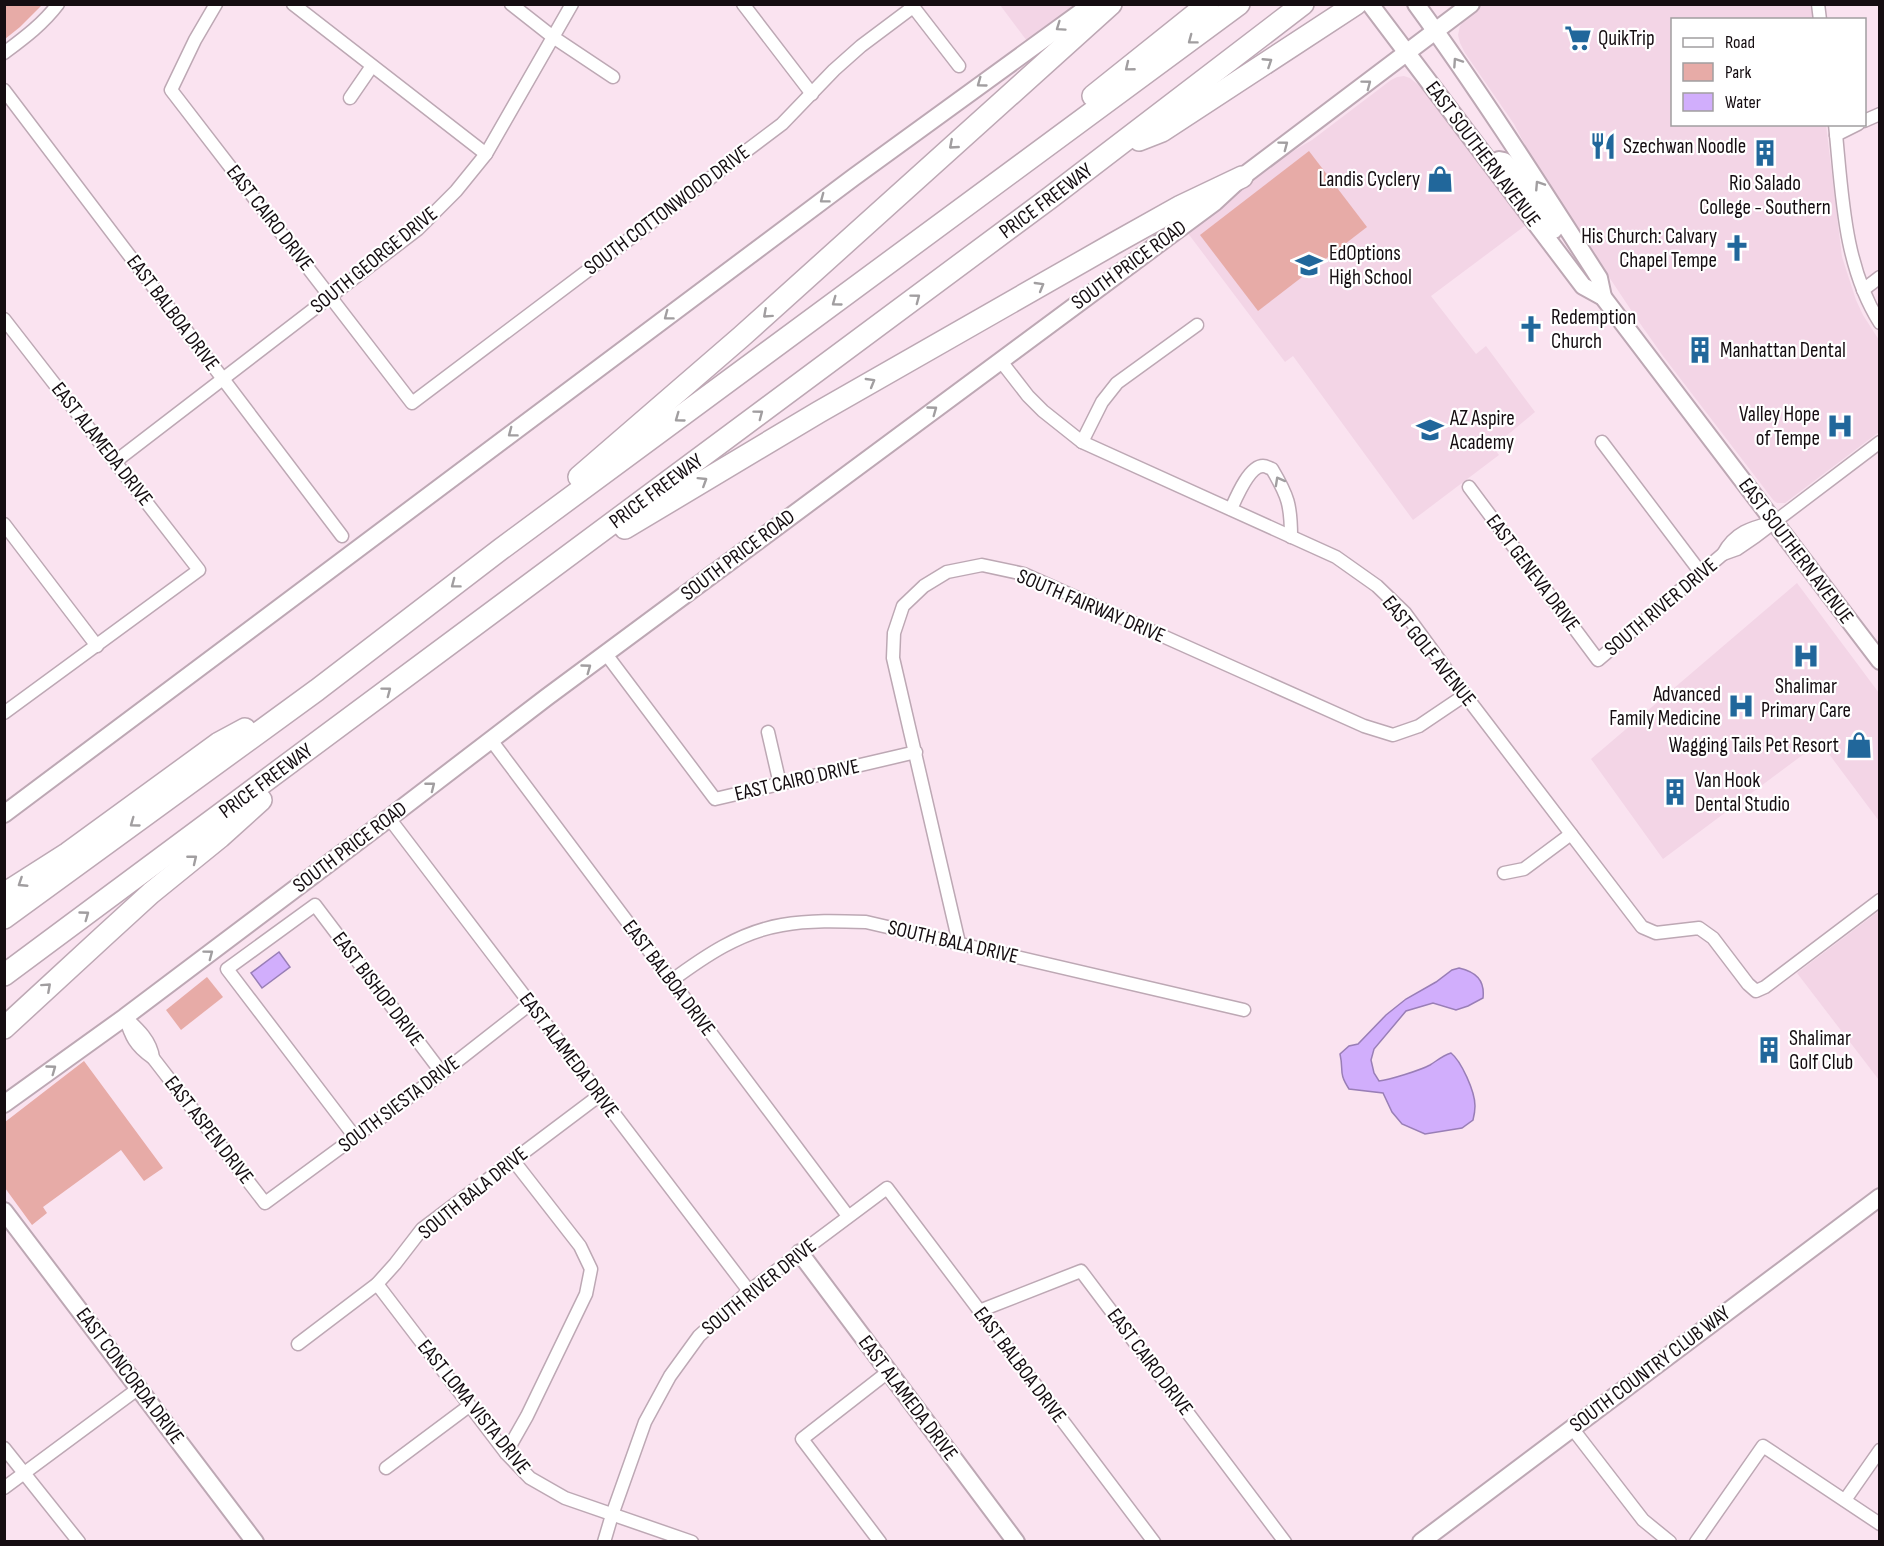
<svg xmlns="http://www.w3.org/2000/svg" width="1884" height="1546" viewBox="0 0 1884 1546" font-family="'Sofia Sans Condensed',sans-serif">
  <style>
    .built { fill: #f3d5e6 }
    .green { fill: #e7aba7 }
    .water { fill: #d1aefc; stroke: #997eb6; stroke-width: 1.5 }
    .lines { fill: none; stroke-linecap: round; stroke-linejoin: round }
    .street-casing { stroke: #bda8b4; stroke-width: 15 }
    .secondary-casing { stroke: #bda8b4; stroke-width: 20 }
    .highway-casing { stroke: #bda8b4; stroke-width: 24 }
    .street { stroke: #fff; stroke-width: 12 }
    .secondary { stroke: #fff; stroke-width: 16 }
    .highway { stroke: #fff; stroke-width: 21 }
    .oneway { stroke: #a19ea0 }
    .labels { text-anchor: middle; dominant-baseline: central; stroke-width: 4.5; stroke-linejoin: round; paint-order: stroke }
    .poi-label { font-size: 21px; fill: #150d11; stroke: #fff; text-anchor: start }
    .street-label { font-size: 21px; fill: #150d11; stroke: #fff }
  </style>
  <rect width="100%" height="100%" fill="#fae3f0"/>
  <g class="built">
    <path d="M1000 5H1080L1027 41Z"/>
    <path d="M1483 5H1810L1814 19 1672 20V124L1826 125 1842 257 1856 300 1863 315 1879 340V432L1785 503H1777L1774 501 1663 356 1639 322 1539 172 1514 124 1465 53 1460 43 1458 35 1460 26 1465 18Z"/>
    <path d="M1404 76 1410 78 1422 88 1526 225 1431 296 1476 354 1486 346 1535 412 1493 447 1499 455 1413 520 1293 356 1285 362 1184 228 1266 167 1312 140 1391 80 1397 77Z"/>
    <path d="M1797 583 1879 693V821L1820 742 1663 859 1591 759Z"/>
    <path d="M1879 911V1080L1797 973Z"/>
  </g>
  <g class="green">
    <path d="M5 4H42V5L20 27 5 39Z"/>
    <path d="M1309 151 1367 227 1258 311 1200 235Z"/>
    <path d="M207 977 223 997 181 1030 166 1010Z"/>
    <path d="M84 1061 163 1168 144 1181 121 1150 43 1207 47 1213 32 1225 5 1188V1122Z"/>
  </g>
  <g class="water">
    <path d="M279 952 290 967 262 988 251 973Z"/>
    <path d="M1459 968C1476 972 1485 980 1483 998L1468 1006 1456 1010 1433 1003 1406 1011 1374 1049 1371 1060 1374 1073 1379 1081C1389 1080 1421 1070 1430 1065 1438 1060 1442 1056 1451 1053 1461 1061 1475 1091 1475 1106 1475 1110 1474 1116 1473 1120L1462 1128 1425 1134 1402 1124 1392 1112 1383 1093 1349 1089C1338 1072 1344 1072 1340 1054L1349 1046 1358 1044 1386 1015 1406 999 1436 982 1452 970Z"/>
  </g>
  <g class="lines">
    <defs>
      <g id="street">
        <path d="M216 4 195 40 171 90 412 403 782 124 834 70 861 46 913 7"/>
        <path d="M293 4 486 154"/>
        <path d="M511 4 553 37 613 77"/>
        <path d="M743 4 812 94"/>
        <path d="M911 4 959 66"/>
        <path d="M1818 4 1820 20"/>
        <path d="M4 53C24 38 43 24 58 4"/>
        <path d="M4 90 342 536"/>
        <path d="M350 98 372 66"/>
        <path d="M1864 121 1880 114"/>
        <path d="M1835 124C1842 191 1843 265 1880 323"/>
        <path d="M1836 135 1858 124"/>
        <path d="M1863 290 1880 277"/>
        <path d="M4 319 199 570 4 713"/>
        <path d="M1000 360 1028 396 1043 411 1082 442 1336 557 1377 586 1405 613 1465 695 1642 927 1656 933 1699 928 1713 938 1748 984 1756 991 1765 987 1880 900"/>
        <path d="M1082 442 1102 402 1117 383 1197 325"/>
        <path d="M1602 442 1701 573"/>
        <path d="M116 461 418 229 456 191 486 154 572 4"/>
        <path d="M1469 487 1598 660 1723 554C1735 532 1751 528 1774 522"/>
        <path d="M1231 509C1236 498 1249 466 1263 466 1266 466 1269 468 1272 469 1288 496 1291 505 1291 537"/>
        <path d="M4 524 97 646"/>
        <path d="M1723 554 1737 549 1756 536 1880 442"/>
        <path d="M606 654 715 799 916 752"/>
        <path d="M768 732 780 784"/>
        <path d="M491 740 848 1216"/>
        <path d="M389 818 749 1291"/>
        <path d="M1504 873 1524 869 1571 834"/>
        <path d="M959 943 893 658 894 633 903 606 924 586 947 572 982 565 1024 574 1364 726 1393 735 1419 726 1465 695"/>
        <path d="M671 981C705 956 740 932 782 925 810 920 838 921 866 922L1244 1010"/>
        <path d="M125 1017C131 1036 135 1046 153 1058L265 1203 442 1073 530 1004"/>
        <path d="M126 1018C138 1029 151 1041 153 1058"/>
        <path d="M355 1137 227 969 315 905 442 1073"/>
        <path d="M377 1284 506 1453 530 1478 565 1498 692 1542"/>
        <path d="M979 1311 1081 1271 1285 1542"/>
        <path d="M298 1344 377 1284 395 1264 422 1229 600 1095"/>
        <path d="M1572 1428 1643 1520 1670 1542"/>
        <path d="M4 1448 79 1542"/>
        <path d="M506 1453 527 1416 586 1294 591 1269 580 1246 513 1160"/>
        <path d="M386 1468 469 1406"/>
        <path d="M4 1488 139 1388"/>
        <path d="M1845 1500 1880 1450"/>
        <path d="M604 1542 612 1515 645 1422 670 1376 699 1336 749 1291 887 1188 1154 1542"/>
        <path d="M880 1542 802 1439 888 1372"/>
        <path d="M1696 1542 1763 1446 1880 1524"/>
      </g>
      <g id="secondary">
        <path d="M1370 4 1583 286 1603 297 1880 661"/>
        <path d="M1416 4C1481 93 1540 186 1599 278L1603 297"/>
        <path d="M1492 165 1499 160 1504 161 1509 166 1554 230"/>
        <path d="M4 814 854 177 1092 4"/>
        <path d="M4 1104 125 1017 389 818 547 697 1215 202 1242 177 1471 4"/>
        <path d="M4 1211 255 1542"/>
        <path d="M800 1253 1016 1542"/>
        <path d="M1421 1542 1880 1197"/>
      </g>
      <g id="highway">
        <path d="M1093 96 1208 4"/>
        <path d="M1139 140 1162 131 1356 4"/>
        <path d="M579 477 741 337 1111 4"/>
        <path d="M625 528 819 412 1113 244 1181 206 1242 177"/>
        <path d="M4 894 68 853 219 743 245 729"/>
        <path d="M4 918 317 690 501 549 1239 4"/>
        <path id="s1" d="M4 975 1051 197 1303 4"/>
        <path d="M4 1028 105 935 151 893 220 837 261 800"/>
      </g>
    </defs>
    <use href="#street" class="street-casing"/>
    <use href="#secondary" class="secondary-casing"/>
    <use href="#highway" class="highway-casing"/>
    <use href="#street" class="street"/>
    <use href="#secondary" class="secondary"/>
    <use href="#highway" class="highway"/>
  </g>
  <defs><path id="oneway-chevron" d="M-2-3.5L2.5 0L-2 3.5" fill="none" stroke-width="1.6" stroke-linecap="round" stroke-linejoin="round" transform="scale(1.5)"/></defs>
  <g class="oneway">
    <use href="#oneway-chevron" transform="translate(1060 27) rotate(145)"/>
    <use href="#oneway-chevron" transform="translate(1192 40) rotate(143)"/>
    <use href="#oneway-chevron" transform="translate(1268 62) rotate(-33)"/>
    <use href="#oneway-chevron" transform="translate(1457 62) rotate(-124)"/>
    <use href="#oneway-chevron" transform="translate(1129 67) rotate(141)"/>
    <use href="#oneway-chevron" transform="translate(981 83) rotate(144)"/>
    <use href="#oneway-chevron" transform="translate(1367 84) rotate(-37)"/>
    <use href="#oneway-chevron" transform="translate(953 145) rotate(139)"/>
    <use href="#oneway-chevron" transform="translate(1284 145) rotate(-37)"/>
    <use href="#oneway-chevron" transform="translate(1539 185) rotate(-123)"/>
    <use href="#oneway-chevron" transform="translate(824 199) rotate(143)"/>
    <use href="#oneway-chevron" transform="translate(1040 286) rotate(-30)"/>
    <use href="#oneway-chevron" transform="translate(916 298) rotate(-37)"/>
    <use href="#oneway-chevron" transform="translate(836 302) rotate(144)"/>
    <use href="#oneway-chevron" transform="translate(767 314) rotate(138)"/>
    <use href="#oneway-chevron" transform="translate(668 316) rotate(143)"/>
    <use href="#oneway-chevron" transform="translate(871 382) rotate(-30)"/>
    <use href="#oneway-chevron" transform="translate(933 410) rotate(-36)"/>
    <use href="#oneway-chevron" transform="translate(759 414) rotate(-37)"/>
    <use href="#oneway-chevron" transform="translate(679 418) rotate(144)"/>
    <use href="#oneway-chevron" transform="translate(512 433) rotate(143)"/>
    <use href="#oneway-chevron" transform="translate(703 481) rotate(-32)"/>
    <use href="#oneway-chevron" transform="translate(1279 481) rotate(-119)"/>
    <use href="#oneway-chevron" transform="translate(455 584) rotate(143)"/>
    <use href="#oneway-chevron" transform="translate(587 668) rotate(-36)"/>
    <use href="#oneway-chevron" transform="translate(387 691) rotate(-37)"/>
    <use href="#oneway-chevron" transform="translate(431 786) rotate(-38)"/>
    <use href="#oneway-chevron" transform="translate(134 823) rotate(144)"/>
    <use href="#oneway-chevron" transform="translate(193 859) rotate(-39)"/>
    <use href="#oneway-chevron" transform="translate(22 883) rotate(147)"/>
    <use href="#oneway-chevron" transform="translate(85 915) rotate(-36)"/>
    <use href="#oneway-chevron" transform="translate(209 954) rotate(-37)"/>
    <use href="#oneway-chevron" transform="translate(47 987) rotate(-42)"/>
    <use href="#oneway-chevron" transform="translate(52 1069) rotate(-36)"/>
  </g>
  <defs>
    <symbol id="supermarket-bare" viewBox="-9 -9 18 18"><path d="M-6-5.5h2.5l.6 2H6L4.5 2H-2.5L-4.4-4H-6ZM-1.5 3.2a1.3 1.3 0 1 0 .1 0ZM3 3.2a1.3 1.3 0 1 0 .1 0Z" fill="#21679b" stroke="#fff" stroke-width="2.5" paint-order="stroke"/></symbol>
    <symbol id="restaurant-bare" viewBox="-9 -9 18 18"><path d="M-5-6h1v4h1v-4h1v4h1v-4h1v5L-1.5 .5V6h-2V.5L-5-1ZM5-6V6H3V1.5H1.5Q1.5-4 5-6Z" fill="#21679b" stroke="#fff" stroke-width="2.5" paint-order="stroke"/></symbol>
    <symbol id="building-bare" viewBox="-9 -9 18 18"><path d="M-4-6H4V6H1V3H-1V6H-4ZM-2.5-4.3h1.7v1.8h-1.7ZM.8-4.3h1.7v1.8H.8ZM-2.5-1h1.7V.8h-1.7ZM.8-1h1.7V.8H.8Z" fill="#21679b" stroke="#fff" stroke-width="2.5" paint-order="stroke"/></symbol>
    <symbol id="shop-bare" viewBox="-9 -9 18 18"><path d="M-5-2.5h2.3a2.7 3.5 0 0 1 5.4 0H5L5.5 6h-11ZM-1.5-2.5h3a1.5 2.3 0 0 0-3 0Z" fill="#21679b" stroke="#fff" stroke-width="2.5" paint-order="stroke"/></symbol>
    <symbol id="church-bare" viewBox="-9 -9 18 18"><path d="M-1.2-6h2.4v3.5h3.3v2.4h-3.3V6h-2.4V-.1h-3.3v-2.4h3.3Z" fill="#21679b" stroke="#fff" stroke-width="2.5" paint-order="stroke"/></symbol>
    <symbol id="school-bare" viewBox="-9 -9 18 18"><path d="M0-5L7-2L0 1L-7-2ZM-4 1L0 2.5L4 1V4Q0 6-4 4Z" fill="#21679b" stroke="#fff" stroke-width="2.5" paint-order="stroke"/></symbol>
    <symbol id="hospital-bare" viewBox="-9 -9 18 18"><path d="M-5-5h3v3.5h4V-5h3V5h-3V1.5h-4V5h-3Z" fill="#21679b" stroke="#fff" stroke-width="2.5" paint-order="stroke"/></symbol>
  </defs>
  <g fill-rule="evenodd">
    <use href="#supermarket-bare" x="1559" y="19" width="38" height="38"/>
    <use href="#restaurant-bare" x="1584" y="127" width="38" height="38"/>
    <use href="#building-bare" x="1746" y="134" width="38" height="38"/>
    <use href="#shop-bare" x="1421" y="160" width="38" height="38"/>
    <use href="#church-bare" x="1718" y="229" width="38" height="38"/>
    <use href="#school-bare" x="1290" y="246" width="38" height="38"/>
    <use href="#church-bare" x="1512" y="310" width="38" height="38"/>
    <use href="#building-bare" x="1681" y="331" width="38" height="38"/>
    <use href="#hospital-bare" x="1821" y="407" width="38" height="38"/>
    <use href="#school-bare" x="1411" y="411" width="38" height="38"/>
    <use href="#hospital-bare" x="1787" y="637" width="38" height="38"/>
    <use href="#hospital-bare" x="1722" y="687" width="38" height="38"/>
    <use href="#shop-bare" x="1840" y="726" width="38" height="38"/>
    <use href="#building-bare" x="1656" y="773" width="38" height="38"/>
    <use href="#building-bare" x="1750" y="1031" width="38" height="38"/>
  </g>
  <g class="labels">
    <g class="poi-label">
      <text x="1598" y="38">QuikTrip</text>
      <text x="1623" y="146">Szechwan Noodle</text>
      <text x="1420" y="179" text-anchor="end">Landis Cyclery</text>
      <text x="1765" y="183" text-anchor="middle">Rio Salado<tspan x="1765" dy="24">College - Southern</tspan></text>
      <text x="1717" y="236" text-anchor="end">His Church: Calvary<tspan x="1717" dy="24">Chapel Tempe</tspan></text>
      <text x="1329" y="253">EdOptions<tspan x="1329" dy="24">High School</tspan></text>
      <text x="1551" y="317">Redemption<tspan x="1551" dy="24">Church</tspan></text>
      <text x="1720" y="350">Manhattan Dental</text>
      <text x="1820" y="414" text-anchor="end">Valley Hope<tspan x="1820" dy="24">of Tempe</tspan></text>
      <text x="1450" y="418">AZ Aspire<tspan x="1450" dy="24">Academy</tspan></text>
      <text x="1806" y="686" text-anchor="middle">Shalimar<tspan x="1806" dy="24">Primary Care</tspan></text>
      <text x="1721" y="694" text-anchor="end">Advanced<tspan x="1721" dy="24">Family Medicine</tspan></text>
      <text x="1839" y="745" text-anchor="end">Wagging Tails Pet Resort</text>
      <text x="1695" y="780">Van Hook<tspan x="1695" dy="24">Dental Studio</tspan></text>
      <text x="1789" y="1038">Shalimar<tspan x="1789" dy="24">Golf Club</tspan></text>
    </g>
    <g class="street-label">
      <text transform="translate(1483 154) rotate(53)">EAST SOUTHERN AVENUE</text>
      <text stroke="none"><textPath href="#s1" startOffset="1298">PRICE FREEWAY</textPath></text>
      <text transform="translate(667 210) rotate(-37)">SOUTH COTTONWOOD DRIVE</text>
      <text transform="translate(270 218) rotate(52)">EAST CAIRO DRIVE</text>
      <text transform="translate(374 260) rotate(-39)">SOUTH GEORGE DRIVE</text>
      <text transform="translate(1129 265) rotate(-36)">SOUTH PRICE ROAD</text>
      <text transform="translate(173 313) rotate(53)">EAST BALBOA DRIVE</text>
      <text transform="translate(102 444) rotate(52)">EAST ALAMEDA DRIVE</text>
      <text stroke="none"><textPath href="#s1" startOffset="812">PRICE FREEWAY</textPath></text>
      <text transform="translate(1796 551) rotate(53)">EAST SOUTHERN AVENUE</text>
      <text transform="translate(738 555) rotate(-37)">SOUTH PRICE ROAD</text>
      <text transform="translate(1533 573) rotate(53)">EAST GENEVA DRIVE</text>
      <text transform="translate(1091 606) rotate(23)">SOUTH FAIRWAY DRIVE</text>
      <text transform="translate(1661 607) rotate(-40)">SOUTH RIVER DRIVE</text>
      <text transform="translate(1429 651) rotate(51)">EAST GOLF AVENUE</text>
      <text transform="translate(797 780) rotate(-13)">EAST CAIRO DRIVE</text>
      <text stroke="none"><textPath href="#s1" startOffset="326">PRICE FREEWAY</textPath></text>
      <text transform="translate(350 847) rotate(-37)">SOUTH PRICE ROAD</text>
      <text transform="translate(953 942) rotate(13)">SOUTH BALA DRIVE</text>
      <text transform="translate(669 978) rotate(53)">EAST BALBOA DRIVE</text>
      <text transform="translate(378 989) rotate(53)">EAST BISHOP DRIVE</text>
      <text transform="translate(569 1055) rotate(53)">EAST ALAMEDA DRIVE</text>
      <text transform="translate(399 1104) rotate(-37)">SOUTH SIESTA DRIVE</text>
      <text transform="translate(209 1130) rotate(52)">EAST ASPEN DRIVE</text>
      <text transform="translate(473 1193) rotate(-39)">SOUTH BALA DRIVE</text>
      <text transform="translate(759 1287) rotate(-39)">SOUTH RIVER DRIVE</text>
      <text transform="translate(1150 1362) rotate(53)">EAST CAIRO DRIVE</text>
      <text transform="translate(1020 1365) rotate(53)">EAST BALBOA DRIVE</text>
      <text transform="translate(1650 1369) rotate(-37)">SOUTH COUNTRY CLUB WAY</text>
      <text transform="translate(130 1376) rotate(53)">EAST CONCORDA DRIVE</text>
      <text transform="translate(908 1398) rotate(53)">EAST ALAMEDA DRIVE</text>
      <text transform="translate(474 1407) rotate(51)">EAST LOMA VISTA DRIVE</text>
    </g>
  </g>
  <rect width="1884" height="1546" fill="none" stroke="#150d11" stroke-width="12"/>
  <rect x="1671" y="18" width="195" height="108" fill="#ffffff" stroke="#a19ea0" stroke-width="1.5"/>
  <rect x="1683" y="38" width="30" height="9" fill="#ffffff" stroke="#a19ea0" stroke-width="1.5"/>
  <text x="1725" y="48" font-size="18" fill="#150d11">Road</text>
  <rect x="1683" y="63" width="30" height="18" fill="#e7aba7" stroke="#a19ea0" stroke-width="1.5"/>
  <text x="1725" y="78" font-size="18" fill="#150d11">Park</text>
  <rect x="1683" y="93" width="30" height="18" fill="#d1aefc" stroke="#a19ea0" stroke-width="1.5"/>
  <text x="1725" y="108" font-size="18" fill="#150d11">Water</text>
</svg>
